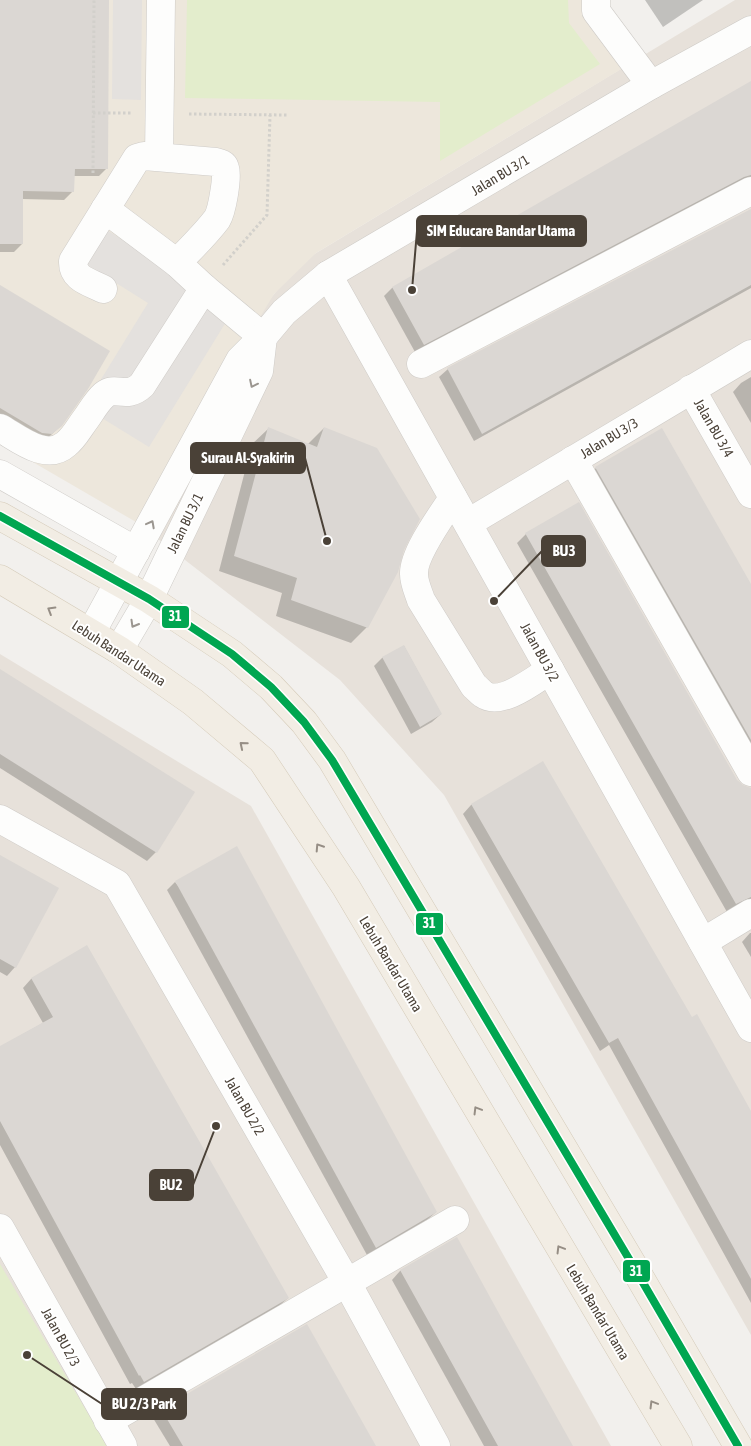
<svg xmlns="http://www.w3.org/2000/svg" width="751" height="1446" viewBox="0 0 751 1446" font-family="'Asap Condensed',sans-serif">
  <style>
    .residential { fill: #e7e1da }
    .education { fill: #ede7dc }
    .green { fill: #e3edcc }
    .parking { fill: #e4e1de }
    .shadow { fill: #0003 }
    .building { fill: #dbd7d3 }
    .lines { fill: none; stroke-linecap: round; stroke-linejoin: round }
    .minor-casing { stroke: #cecbc7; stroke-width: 29 }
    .major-casing { stroke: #d5cbb9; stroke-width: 29 }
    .path { stroke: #d2d0cb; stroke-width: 3; stroke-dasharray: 2.5 2.5; stroke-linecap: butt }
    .minor { stroke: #fdfdfc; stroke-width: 28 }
    .major { stroke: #f2ede4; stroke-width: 28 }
    .bus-1-casing { stroke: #fff; stroke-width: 11 }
    .bus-1 { stroke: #00a651; stroke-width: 8 }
    .oneway { stroke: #9b9690 }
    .oneway2 { stroke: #968e85 }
    .labels { text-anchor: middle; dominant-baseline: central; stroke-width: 4; stroke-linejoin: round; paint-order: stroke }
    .street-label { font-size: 14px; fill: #4a4137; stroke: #fff }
    .leader { fill: none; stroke: #4a4137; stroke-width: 2 }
    .callout-dot { fill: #4a4137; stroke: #fff; stroke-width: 2 }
    .callout { fill: #4a4137; stroke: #4a4137; stroke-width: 2 }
    .callout-label { font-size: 15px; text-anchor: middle; font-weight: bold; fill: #fff }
    .line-badge { stroke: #fff; stroke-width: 2 }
    .badge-label { font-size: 14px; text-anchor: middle; font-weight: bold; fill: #fff }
  </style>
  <rect width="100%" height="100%" fill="#f2f0ed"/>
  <g class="residential">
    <path d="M735 0H751V1335L444 795 340 680 136 522 231 348 298 264Z"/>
    <path d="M0 654 251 806 611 1446H0Z"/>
  </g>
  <path class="education" d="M0 0H585L623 68 316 253 274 294 136 522 0 443Z"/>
  <g class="green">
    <path d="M187 0H568L569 23 600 64 440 161V102L185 98Z"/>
    <path d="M0 1264 107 1446H0Z"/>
  </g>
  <g class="parking">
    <path d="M113 0H142L141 100 112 99Z"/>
    <path d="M102 227 234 309 149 447 84 407 148 303 81 261Z"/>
  </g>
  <g class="shadow">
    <path d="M0 0H108L107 168 99 176H73V191L64 200 22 199V244L14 252H0Z"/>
    <path d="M645 0H703L663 27Z"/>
    <path d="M751 83V187L415 352 384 296 392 288Z"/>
    <path d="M751 210V288L474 441 439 377 448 369Z"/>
    <path d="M0 287 61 425 44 442 0 433Z"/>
    <path d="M751 377V423L733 392 741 383Z"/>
    <path d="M324 428 403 549 367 627 351 643 276 616 282 593 219 571 252 444 268 429 308 444Z"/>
    <path d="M596 468 751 587V764L587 477Z"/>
    <path d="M526 534 736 780 742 786 751 789V909L727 912 517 543Z"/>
    <path d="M404 646 441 714 432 722 411 734 374 666 382 658Z"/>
    <path d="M0 671 156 852 147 861 0 768Z"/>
    <path d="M543 763 691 1018 751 1113V1303L609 1045 600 1051 463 814 471 805Z"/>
    <path d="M0 857 15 967 7 976 0 972Z"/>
    <path d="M175 882 436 1212 427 1220 367 1255 167 890Z"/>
    <path d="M750 933H751V957L742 942Z"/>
    <path d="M87 947 288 1298 279 1306 136 1389 132 1383 130 1384 0 1145V1047L43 1023 23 988 31 979Z"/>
    <path d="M456 1239 572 1446H484L392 1280 400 1271Z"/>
    <path d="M161 1410 374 1446H170L153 1418Z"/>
  </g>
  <g class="building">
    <path d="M0 0H109L108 169H75L74 192 23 191V244H0Z"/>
    <path d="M751 81V175L744 177 424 345 392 287Z"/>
    <path d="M751 209V285L482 434 447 368Z"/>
    <path d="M0 285 110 351 88 389 62 426 52 434 42 433 0 408Z"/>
    <path d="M268 427 317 447 324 427 377 448 420 519 404 550 398 572 368 628 291 600 297 578 234 556Z"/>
    <path d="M662 428 751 584V740L595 467Z"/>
    <path d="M579 502 737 780 743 785 751 788V897L736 904 525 533Z"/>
    <path d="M404 645 442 714 420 727 382 657Z"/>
    <path d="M0 669 195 792 157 853 0 754Z"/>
    <path d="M543 761 692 1017 697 1014 751 1111V1279L618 1038 609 1043 471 804Z"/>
    <path d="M237 846 437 1212 376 1248 175 881Z"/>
    <path d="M0 855 59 888 16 968 0 959Z"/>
    <path d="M87 945 289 1298 144 1382 140 1375 139 1376 0 1121V1046L53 1017 31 978Z"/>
    <path d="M457 1237 507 1328 573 1446H498L400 1270Z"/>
    <path d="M307 1324 376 1446H183L161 1409Z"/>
  </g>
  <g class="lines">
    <defs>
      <g id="minor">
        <path d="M596 0V11L651 85"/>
        <path d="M159 157 161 0"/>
        <path d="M105 209 177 263"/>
        <path d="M328 275 751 1028"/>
        <path d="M204 288 263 337"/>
        <path d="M421 364 751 191"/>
        <path d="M691 389 751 494"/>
        <path d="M0 428C18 438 46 462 66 444 74 438 79 428 85 420 91 412 96 402 104 395 116 385 126 400 142 385L204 288 177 263C190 249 205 235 217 219 222 211 228 177 225 168 224 164 220 163 216 162L144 156 137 158 73 261C72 279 90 282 103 289"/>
        <path d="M573 460 751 772"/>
        <path d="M0 474 136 551"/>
        <path d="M453 498C442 515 413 554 414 574 414 583 418 591 421 600L474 686C477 688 480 692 483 694 501 707 534 680 550 670"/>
        <path d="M468 523 751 354"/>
        <path d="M91 633 240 360 263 337 284 312 328 275 651 85 751 30"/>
        <path d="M119 650 149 599 259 371 263 337"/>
        <path d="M0 819 117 884 346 1281 436 1446"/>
        <path d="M703 942 751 913"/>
        <path d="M0 1228 123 1446"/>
        <path d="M108 1421 455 1220"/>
      </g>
      <g id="major">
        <path d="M0 516 149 599 232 654 271 687 304 722 332 760 635 1269 738 1446"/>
        <path d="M0 579 119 650 193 702 262 760 346 887 678 1446"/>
      </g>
    </defs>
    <use href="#minor" class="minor-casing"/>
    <use href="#major" class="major-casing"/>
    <g class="path">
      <path d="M93 113H133"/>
      <path d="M189 114 288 115"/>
      <path d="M93 173 94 0"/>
      <path d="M223 265 267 215 270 115"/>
    </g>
    <use href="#minor" class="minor"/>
    <use href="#major" class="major"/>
    <defs>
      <path id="bus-1" d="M0 516 149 599 232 654 271 687 304 722 332 760 635 1269 738 1446"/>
    </defs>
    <use href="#bus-1" class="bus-1-casing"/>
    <use href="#bus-1" class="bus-1"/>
  </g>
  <defs><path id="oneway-chevron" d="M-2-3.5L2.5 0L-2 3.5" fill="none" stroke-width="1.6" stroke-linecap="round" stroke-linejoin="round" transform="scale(1.25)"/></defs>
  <g class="oneway">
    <use href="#oneway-chevron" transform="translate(253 384) rotate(116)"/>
    <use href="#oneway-chevron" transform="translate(151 524) rotate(-62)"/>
    <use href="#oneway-chevron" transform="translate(134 624) rotate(120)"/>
  </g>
  <g class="oneway2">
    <use href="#oneway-chevron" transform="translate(51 610) rotate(-149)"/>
    <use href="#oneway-chevron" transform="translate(243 745) rotate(-140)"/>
    <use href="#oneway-chevron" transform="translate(319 847) rotate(-123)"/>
    <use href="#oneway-chevron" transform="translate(477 1110) rotate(-121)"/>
    <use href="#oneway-chevron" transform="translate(560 1249) rotate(-121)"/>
    <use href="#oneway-chevron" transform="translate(653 1404) rotate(-121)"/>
  </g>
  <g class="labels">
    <g class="street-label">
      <text transform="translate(500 175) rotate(-31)">Jalan BU 3/1</text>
      <text transform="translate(714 428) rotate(60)">Jalan BU 3/4</text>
      <text transform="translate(609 438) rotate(-31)">Jalan BU 3/3</text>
      <text transform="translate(185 523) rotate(-64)">Jalan BU 3/1</text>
      <text transform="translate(540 652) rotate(61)">Jalan BU 3/2</text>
      <text transform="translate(119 653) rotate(33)">Lebuh Bandar Utama</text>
      <text transform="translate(391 964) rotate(59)">Lebuh Bandar Utama</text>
      <text transform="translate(245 1106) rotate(60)">Jalan BU 2/2</text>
      <text transform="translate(598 1312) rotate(59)">Lebuh Bandar Utama</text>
      <text transform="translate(61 1337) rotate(61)">Jalan BU 2/3</text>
    </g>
  </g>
  <path class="leader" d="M412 290L417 231M327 541L305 458M494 601L542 551M216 1126L193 1185M27 1355L102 1404"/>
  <g class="callout-dot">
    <circle cx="412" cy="290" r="5"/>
    <circle cx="327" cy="541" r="5"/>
    <circle cx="494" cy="601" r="5"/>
    <circle cx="216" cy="1126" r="5"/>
    <circle cx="27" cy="1355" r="5"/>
  </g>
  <g class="callout">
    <rect x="417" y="216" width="169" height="30" rx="5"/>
    <rect x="191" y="443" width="114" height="30" rx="5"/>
    <rect x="542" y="536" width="43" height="30" rx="5"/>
    <rect x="150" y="1170" width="43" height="30" rx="5"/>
    <rect x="102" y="1389" width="84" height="30" rx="5"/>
  </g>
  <g class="callout-label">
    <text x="501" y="236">SIM Educare Bandar Utama</text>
    <text x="248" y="463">Surau Al-Syakirin</text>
    <text x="564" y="556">BU3</text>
    <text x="171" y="1190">BU2</text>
    <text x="144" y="1409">BU 2/3 Park</text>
  </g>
  <g class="line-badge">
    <rect x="161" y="605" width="29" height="24" rx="5" fill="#00a651"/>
    <rect x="415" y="912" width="29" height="24" rx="5" fill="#00a651"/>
    <rect x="622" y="1259" width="29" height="24" rx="5" fill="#00a651"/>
  </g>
  <g class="badge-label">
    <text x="175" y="621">31</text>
    <text x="429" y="928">31</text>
    <text x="636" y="1276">31</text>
  </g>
</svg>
